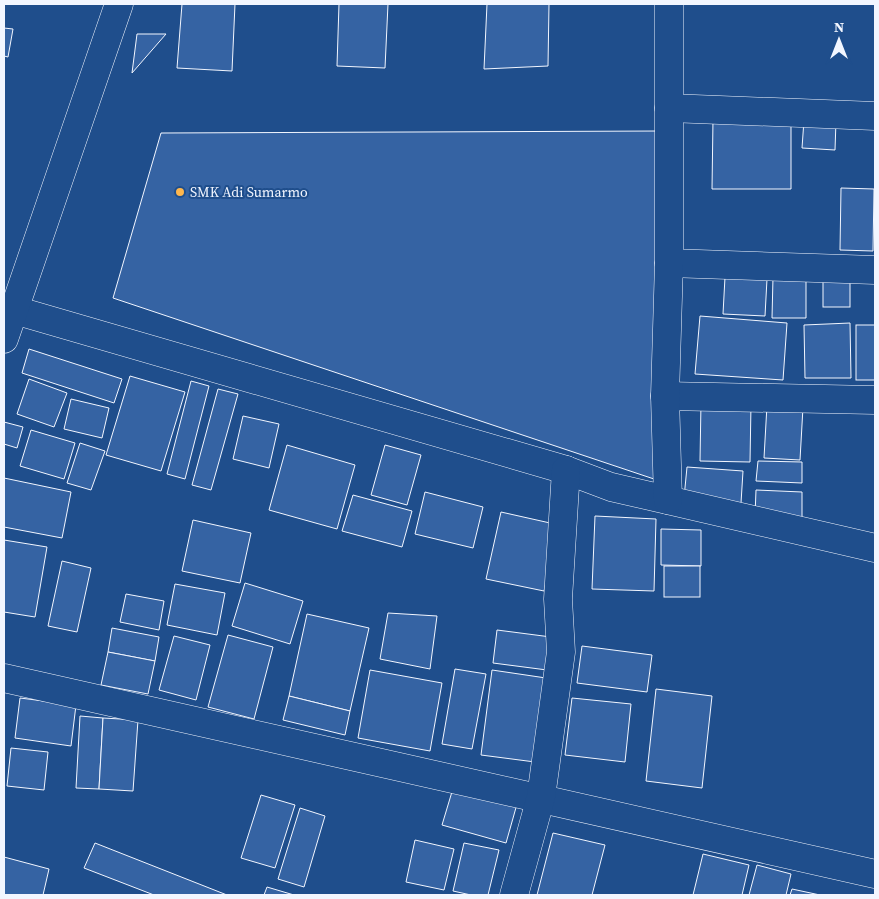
<svg xmlns="http://www.w3.org/2000/svg" width="879" height="899" viewBox="0 0 879 899" font-family="'Source Serif 4',serif">
  <style>
    .building { fill: #3563a3; stroke: #f2f6ff }
    .lines { fill: none; stroke-linecap: round; stroke-linejoin: round }
    .minor-casing { stroke: #f2f6ff; stroke-width: 29 }
    .tertiary-casing { stroke: #f2f6ff; stroke-width: 29 }
    .minor { stroke: #1f4e8c; stroke-width: 28 }
    .tertiary { stroke: #1f4e8c; stroke-width: 28 }
    .poi-dot { fill: #ffb74d; stroke: #1f4e8c; stroke-width: 2 }
    .labels { text-anchor: middle; dominant-baseline: central; stroke-width: 4; stroke-linejoin: round; paint-order: stroke }
    .poi-label { font-size: 14px; fill: #f2f6ff; stroke: #1f4e8c; text-anchor: start }
  </style>
  <rect width="100%" height="100%" fill="#1f4e8c"/>
  <g class="building">
    <path d="M182 4H235L232 71 177 68Z"/>
    <path d="M339 4H388L385 68 337 66Z"/>
    <path d="M487 4H549L548 66 484 69Z"/>
    <path d="M4 28 13 29 8 57 4 56Z"/>
    <path d="M137 34H166L132 73Z"/>
    <path d="M713 119 791 120V189H712Z"/>
    <path d="M804 120 836 121 835 150 802 148Z"/>
    <path d="M659 131 654 479 113 298 161 133Z"/>
    <path d="M841 188 874 189 873 251 840 250Z"/>
    <path d="M725 277 767 279 765 316 723 314Z"/>
    <path d="M773 277 806 278V318H772Z"/>
    <rect x="823" y="277" width="27" height="30"/>
    <path d="M700 316 787 323 783 380 695 374Z"/>
    <path d="M850 323 851 378H805L804 325Z"/>
    <rect x="856" y="325" width="19" height="55"/>
    <path d="M29 349 122 379 114 403 22 373Z"/>
    <path d="M130 376 185 392 161 471 106 455Z"/>
    <path d="M29 379 67 393 54 427 17 414Z"/>
    <path d="M191 381 209 386 185 479 167 474Z"/>
    <path d="M218 389 238 394 211 490 192 485Z"/>
    <path d="M71 399 109 408 102 438 64 429Z"/>
    <path d="M701 402 751 404 750 462 700 461Z"/>
    <path d="M767 405 803 407 800 460 764 458Z"/>
    <path d="M243 416 279 424 269 468 233 459Z"/>
    <path d="M4 422 23 427 17 448 4 444Z"/>
    <path d="M31 430 75 443 64 479 20 466Z"/>
    <path d="M80 443 105 451 91 490 67 483Z"/>
    <path d="M287 445 355 465 337 529 269 510Z"/>
    <path d="M385 445 421 455 407 505 371 495Z"/>
    <path d="M758 461 802 462V483L756 481Z"/>
    <path d="M687 467 743 471 741 503 684 498Z"/>
    <path d="M4 478 71 492 62 538 4 527Z"/>
    <path d="M756 490 802 492V517L755 516Z"/>
    <path d="M425 492 483 507 473 548 415 534Z"/>
    <path d="M353 495 412 511 402 547 342 531Z"/>
    <path d="M501 512 559 525 544 591 486 579Z"/>
    <path d="M595 516 656 519 654 591 592 589Z"/>
    <path d="M193 520 251 533 240 583 182 571Z"/>
    <path d="M661 529 701 530V566L661 565Z"/>
    <path d="M4 540 47 547 35 617 4 612Z"/>
    <path d="M62 561 91 568 77 632 48 626Z"/>
    <rect x="664" y="566" width="36" height="31"/>
    <path d="M245 583 303 601 290 644 232 626Z"/>
    <path d="M175 584 225 593 217 635 167 625Z"/>
    <path d="M126 594 164 601 159 630 120 622Z"/>
    <path d="M388 613 437 616 430 669 380 659Z"/>
    <path d="M307 614 369 628 350 711 289 696Z"/>
    <path d="M112 628 159 637 155 661 108 652Z"/>
    <path d="M497 630 551 637 547 670 493 663Z"/>
    <path d="M228 635 273 647 254 719 208 707Z"/>
    <path d="M174 636 210 645 196 700 159 690Z"/>
    <path d="M582 646 652 655 647 692 577 683Z"/>
    <path d="M108 652 155 661 148 694 101 685Z"/>
    <path d="M455 669 486 674 472 749 442 744Z"/>
    <path d="M370 670 442 683 430 751 358 738Z"/>
    <path d="M492 670 546 678 535 762 481 755Z"/>
    <path d="M656 689 712 696 702 788 646 781Z"/>
    <path d="M289 696 350 711 345 735 283 720Z"/>
    <path d="M20 698 76 705 71 746 15 738Z"/>
    <path d="M572 698 631 704 625 762 565 755Z"/>
    <path d="M80 716 103 718 99 789 76 788Z"/>
    <path d="M103 718 138 720 133 791 99 789Z"/>
    <path d="M11 748 48 752 44 790 7 786Z"/>
    <path d="M454 785 517 804 506 843 442 825Z"/>
    <path d="M261 795 295 805 275 868 241 858Z"/>
    <path d="M300 808 325 816 304 887 278 879Z"/>
    <path d="M553 833 605 845 592 895H537Z"/>
    <path d="M415 840 454 849 444 890 406 882Z"/>
    <path d="M95 843 227 895H154L84 868Z"/>
    <path d="M464 843 499 850 488 895H471L453 891Z"/>
    <path d="M703 854 749 865 742 895H693Z"/>
    <path d="M4 857 49 869 43 895H4Z"/>
    <path d="M757 865 791 874 786 895H749Z"/>
    <path d="M267 887 294 895H264Z"/>
    <path d="M792 889 820 895H790Z"/>
  </g>
  <g class="lines">
    <defs>
      <g id="minor">
        <path d="M669 108 875 116"/>
        <path d="M669 263 875 270"/>
        <path d="M4 307 566 470 611 487 875 548"/>
        <path d="M665 396 875 400"/>
        <path d="M668 500 665 396 669 263V4"/>
        <path d="M4 678 875 874"/>
        <path d="M514 895 541 797 561 652 558 599 566 470"/>
      </g>
      <path id="tertiary" d="M4 339 119 4"/>
    </defs>
    <use href="#minor" class="minor-casing"/>
    <use href="#tertiary" class="tertiary-casing"/>
    <use href="#minor" class="minor"/>
    <use href="#tertiary" class="tertiary"/>
  </g>
  <circle class="poi-dot" cx="180" cy="192" r="5"/>
  <g class="labels">
    <g class="poi-label">
      <text x="190" y="192">SMK Adi Sumarmo</text>
    </g>
  </g>
  <rect width="879" height="899" fill="none" stroke="#f2f6ff" stroke-width="10"/>
  <g transform="translate(839 40)" stroke="#1f4e8c" stroke-width="4" paint-order="stroke">
  <path d="M0-4L9 19L0 12L-9 19Z" fill="#f2f6ff"/>
  <text y="-8" font-size="14" font-weight="bold" text-anchor="middle" fill="#f2f6ff">N</text>
  </g>
</svg>
